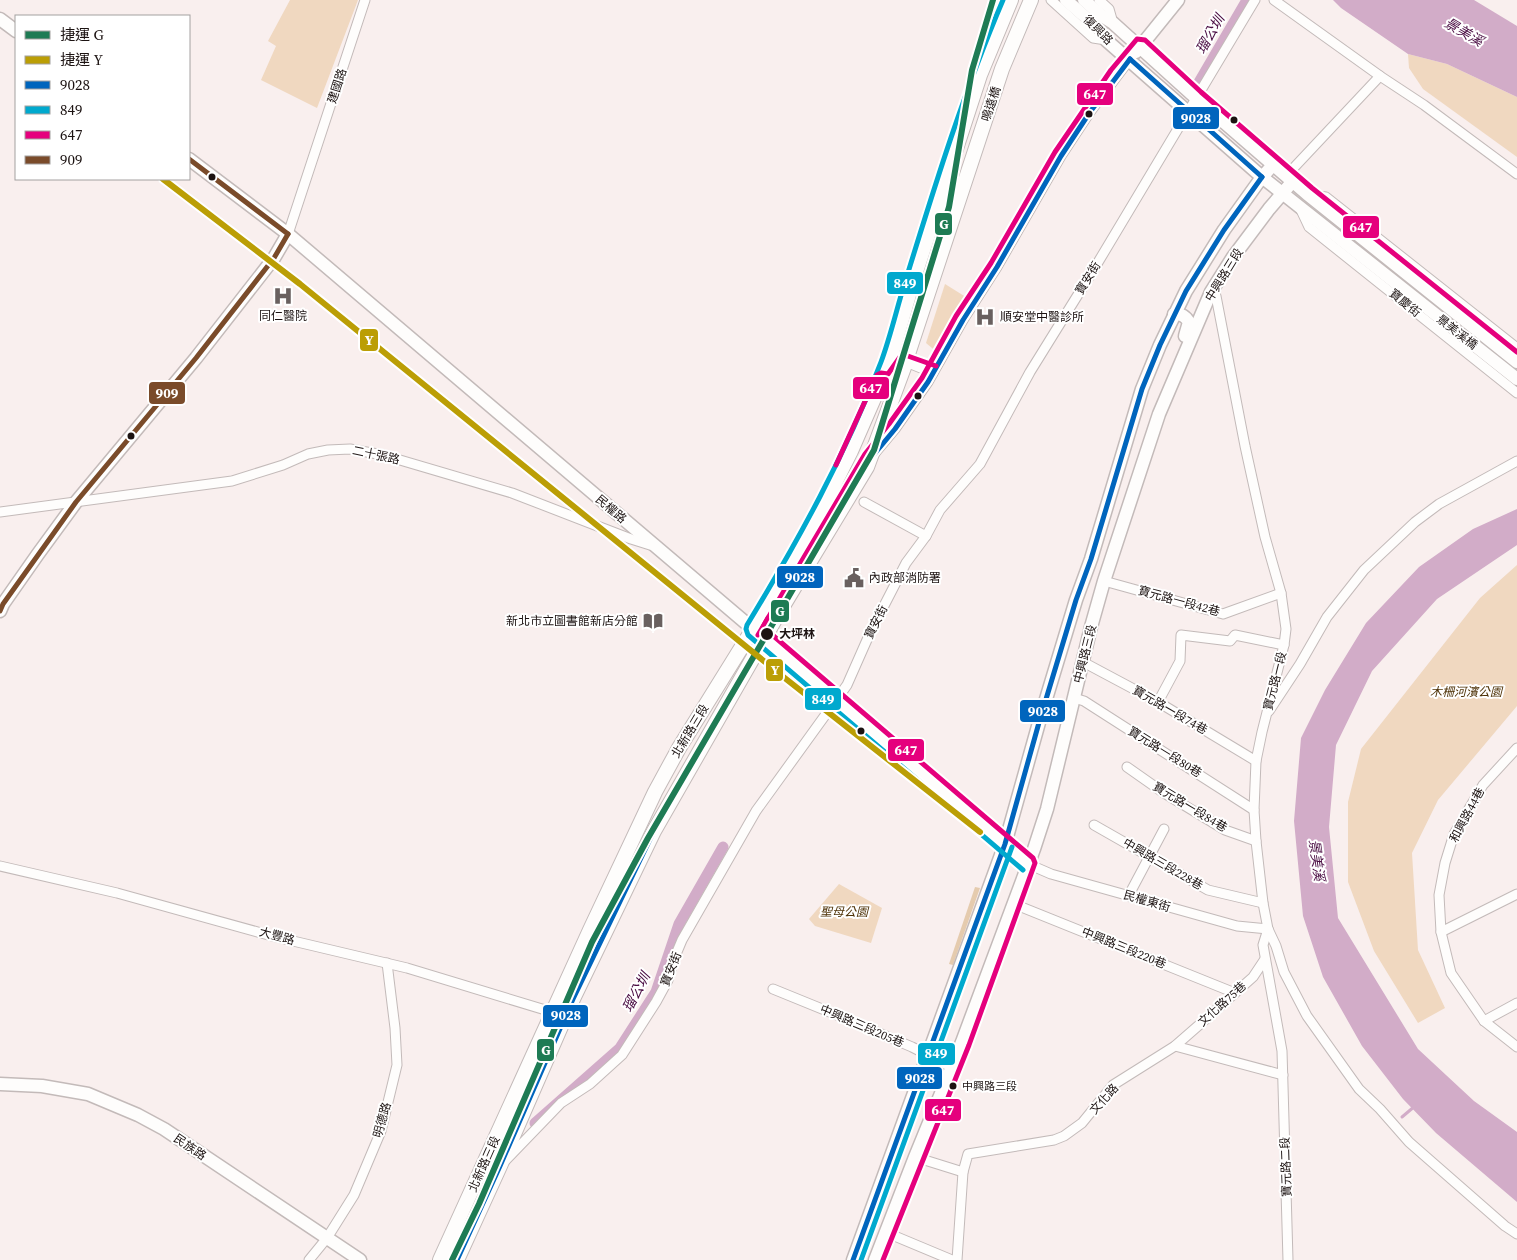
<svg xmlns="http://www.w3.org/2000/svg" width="1517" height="1260" viewBox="0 0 1517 1260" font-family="'Source Serif 4','Noto Sans TC',serif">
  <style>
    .green { fill: #f0d8c0 }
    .forest { fill: #e5cbae }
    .water { fill: #d2acc8 }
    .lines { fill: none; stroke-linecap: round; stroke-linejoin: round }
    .stream { stroke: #d2acc8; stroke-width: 3 }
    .canal { stroke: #d2acc8; stroke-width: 11 }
    .street-casing { stroke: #c3bab9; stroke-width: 11 }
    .secondary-casing { stroke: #c3bab9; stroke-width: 15 }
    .primary-casing { stroke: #c3bab9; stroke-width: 16 }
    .street { stroke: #fefdfc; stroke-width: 9 }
    .secondary { stroke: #fefdfc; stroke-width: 12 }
    .primary { stroke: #fefdfc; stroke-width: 14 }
    .bus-1-casing { stroke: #fff; stroke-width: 9 }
    .bus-2-casing { stroke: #fff; stroke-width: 9 }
    .bus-3-casing { stroke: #fff; stroke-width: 9 }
    .bus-4-casing { stroke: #fff; stroke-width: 9 }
    .bus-1 { stroke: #0065bd; stroke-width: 5 }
    .bus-2 { stroke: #00a9ce; stroke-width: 5 }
    .bus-3 { stroke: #e5007d; stroke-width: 5 }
    .bus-4 { stroke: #7a4b2a; stroke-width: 5 }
    .metro-1-casing { stroke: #fff; stroke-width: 10 }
    .metro-2-casing { stroke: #fff; stroke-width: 10 }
    .metro-1 { stroke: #1e7b54; stroke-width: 6 }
    .metro-2 { stroke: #bb9e05; stroke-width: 6 }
    .bus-dot { fill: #1c1312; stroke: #fff; stroke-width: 2 }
    .labels { text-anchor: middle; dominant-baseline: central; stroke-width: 4; stroke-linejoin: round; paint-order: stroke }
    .bus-label { font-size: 11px; fill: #1c1312; stroke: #fff; text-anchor: start }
    .street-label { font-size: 12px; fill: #1c1312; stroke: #fff }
    .poi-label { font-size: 12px; fill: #1c1312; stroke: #fff; text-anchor: start }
    .stop-label { font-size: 12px; font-weight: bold; fill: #1c1312; stroke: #fff; text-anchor: start }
    .park-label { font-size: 12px; font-style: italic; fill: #4e3207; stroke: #fff }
    .water-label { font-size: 14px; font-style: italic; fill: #4a0d43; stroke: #fff }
    .line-badge { stroke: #fff; stroke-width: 2 }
    .badge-label { font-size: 14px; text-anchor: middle; font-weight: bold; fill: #fff }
  </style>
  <rect width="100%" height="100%" fill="#f9efee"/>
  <g class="green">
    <path d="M290 0H358L317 108 261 80 276 46 268 41Z"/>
    <path d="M1408 54 1447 64 1517 97V157L1423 89 1409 68Z"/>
    <path d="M945 284 969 299 938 353 926 343Z"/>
    <path d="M1517 565V706L1438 800 1412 853 1418 950 1445 1008 1418 1023 1374 951 1348 882V802L1361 749 1480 598Z"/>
    <path d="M839 884 882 908 871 943 815 926 809 919Z"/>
  </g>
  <path class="forest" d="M975 887 980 888 953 965 949 964Z"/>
  <g class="water">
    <path d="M1333 0H1474L1517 26V97L1447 64 1408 54 1341 8Z"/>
    <path d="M1517 509V545L1437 599 1372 671 1336 745 1329 827 1338 918 1418 1049 1474 1101 1517 1132V1202L1436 1133 1403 1099 1362 1046 1323 977 1303 916 1294 821 1301 738 1325 690 1366 623 1419 567 1473 529Z"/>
  </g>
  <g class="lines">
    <path class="stream" d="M1402 1117 1415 1106"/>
    <g class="canal">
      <path d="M1198 84 1247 0"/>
      <path d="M535 1123 620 1048 656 992 679 924 723 847"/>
    </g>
    <defs>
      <g id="street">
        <path d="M1051 0 1093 38 1106 40"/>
        <path d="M1099 0 1109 9 1113 23"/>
        <path d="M1274 0 1380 76 1424 105 1517 174"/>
        <path d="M1286 176 1380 76"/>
        <path d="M1310 195 1326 197 1517 348"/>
        <path d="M1301 210 1309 227 1517 393"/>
        <path d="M288 234 365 0"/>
        <path d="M1211 292 1216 296 1245 446 1265 537 1281 593 1286 629 1284 645 1262 732 1256 761 1254 810 1256 841 1263 903 1268 929 1263 945 1282 1051 1288 1260"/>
        <path d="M882 380 891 383 906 362 933 373"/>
        <path d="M875 453 895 429 928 382 963 320 997 267 1061 156 1090 112 1130 59"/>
        <path d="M864 502 926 536"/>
        <path d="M0 512 232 481 283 465 308 454 328 450 350 449 383 455 512 493 631 539 650 545"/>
        <path d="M1104 581 1223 614 1281 593"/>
        <path d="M1083 662 1158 702 1256 761"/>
        <path d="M1074 698 1084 701 1254 810"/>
        <path d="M1158 702 1180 661 1181 635 1230 641 1235 635 1284 645"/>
        <path d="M1269 711 1300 664 1327 617 1364 570 1415 522 1439 504 1517 461"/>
        <path d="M1517 748 1483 785 1454 834 1445 863 1439 895 1441 932 1451 973 1484 1021 1517 1047"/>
        <path d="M1127 767 1164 793 1225 830 1256 841"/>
        <path d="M1094 825 1208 890 1263 903"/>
        <path d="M1028 864 1051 874 1237 926 1268 929"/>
        <path d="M0 866 117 893 272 936 407 968 552 1012"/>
        <path d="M1131 897V891L1164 829"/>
        <path d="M1014 904 1235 993"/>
        <path d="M1268 929 1276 946 1284 972 1307 1016 1359 1089 1380 1109 1409 1142 1505 1226 1517 1234"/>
        <path d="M1441 932 1517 894"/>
        <path d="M773 989 832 1013 912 1047 951 1067"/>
        <path d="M1484 1021 1517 1003"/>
        <path d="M1175 1046 1283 1075"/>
        <path d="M915 1157 963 1172 968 1154 1054 1140 1064 1136 1082 1123 1113 1085 1175 1046 1207 1018 1253 977 1265 959"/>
        <path d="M506 1160 561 1103 590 1084 622 1055 656 1002 668 980 674 959 682 940 756 811 847 685 870 633 906 563 926 536 940 510 980 464 1030 372 1097 264 1255 0"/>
        <path d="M885 1232 952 1260"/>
        <path d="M309 1260 327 1238 354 1195 381 1131 397 1065 395 1028 387 963"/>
        <path d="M957 1260 963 1172"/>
      </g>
      <g id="secondary">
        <path d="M1066 0 1099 29 1106 40 1262 177 1517 379"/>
        <path d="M1084 0 1102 16 1113 23 1196 98 1307 194 1517 362"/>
        <path d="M0 19 16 31"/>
        <path d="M1136 52 1178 0"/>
        <path d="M189 159 288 234 912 764 983 823 1028 864"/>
        <path d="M1174 314C1182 314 1185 316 1189 322L1185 336"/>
        <path d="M0 611 3 604 38 554 76 502 196 358 274 258 288 234"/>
        <path d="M0 1084 42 1086 88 1094 138 1115 164 1129 360 1260"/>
        <path d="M853 1260 1005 844 1040 719 1076 600 1091 559 1142 389 1160 345 1186 291 1224 230 1262 177 1273 165"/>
        <path d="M875 1260 915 1157 962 1042 1034 849 1047 809 1091 627 1104 581 1159 414 1211 292 1233 257 1269 209 1293 181"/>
      </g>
      <g id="primary">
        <path d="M440 1260 590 930 655 792 679 748 766 608 803 546 851 451 882 380 894 346 913 281 980 75 1011 0"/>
        <path d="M457 1260 500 1166 573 999 654 831 777 616 867 467 906 362 909 351 1002 69 1031 0"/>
      </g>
    </defs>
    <use href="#street" class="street-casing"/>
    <use href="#secondary" class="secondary-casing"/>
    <use href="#primary" class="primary-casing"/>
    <use href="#street" class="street"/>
    <use href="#secondary" class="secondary"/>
    <use href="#primary" class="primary"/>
    <defs>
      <g id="bus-1">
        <path d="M1130 59 1262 177"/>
        <path d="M457 1260 500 1166 573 999 654 831 777 616 871 458 895 429 928 382 963 320 997 267 1061 156 1090 112 1130 59"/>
        <path d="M853 1260 1005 844 1040 719 1076 600 1091 559 1142 389 1160 345 1186 291 1224 230 1262 177"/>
      </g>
      <g id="bus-2">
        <path d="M1003 0C964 91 935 185 906 279 897 307 891 335 881 362 846 454 798 541 747 625L746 629 748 635 1023 870"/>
        <path d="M861 1260 1012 847"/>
      </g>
      <g id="bus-3">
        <path d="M836 465 877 375 881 373 888 374 900 357 905 355 936 366"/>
        <path d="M768 618 763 627 999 829 1033 858 1035 863 969 1045 883 1260"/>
        <path d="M758 635 865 454 889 424 922 378 956 316 991 263 1055 152 1111 70 1137 39 1145 40 1201 92 1312 188 1517 352"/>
      </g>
      <g id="bus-4">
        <path d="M189 159 288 234"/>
        <path d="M0 611 3 604 76 502 196 358 274 258 288 234"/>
      </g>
    </defs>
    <use href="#bus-1" class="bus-1-casing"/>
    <use href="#bus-2" class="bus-2-casing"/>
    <use href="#bus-3" class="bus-3-casing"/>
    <use href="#bus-4" class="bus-4-casing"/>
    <use href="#bus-1" class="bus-1"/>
    <use href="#bus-2" class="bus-2"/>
    <use href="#bus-3" class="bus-3"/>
    <use href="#bus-4" class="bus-4"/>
    <defs>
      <path id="metro-1" d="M452 1260 479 1204 592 942 648 838 874 450 949 207 972 70 993 0"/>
      <path id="metro-2" d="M163 179 300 284 786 679 980 832"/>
    </defs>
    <use href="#metro-1" class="metro-1-casing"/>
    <use href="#metro-2" class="metro-2-casing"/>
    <use href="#metro-1" class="metro-1"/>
    <use href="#metro-2" class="metro-2"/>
  </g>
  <defs>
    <symbol id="hospital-bare" viewBox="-9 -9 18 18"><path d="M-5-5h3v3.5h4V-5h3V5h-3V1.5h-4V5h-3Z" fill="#69605f" stroke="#fff" stroke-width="2.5" paint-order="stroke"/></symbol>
    <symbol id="civic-bare" viewBox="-9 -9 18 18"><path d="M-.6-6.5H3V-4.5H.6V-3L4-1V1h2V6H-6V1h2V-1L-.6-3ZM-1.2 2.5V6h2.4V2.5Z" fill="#69605f" stroke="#fff" stroke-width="2.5" paint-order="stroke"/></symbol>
    <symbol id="library-bare" viewBox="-9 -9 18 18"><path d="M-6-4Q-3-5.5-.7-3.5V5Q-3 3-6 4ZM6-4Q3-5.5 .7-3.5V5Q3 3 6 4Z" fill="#69605f" stroke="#fff" stroke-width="2.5" paint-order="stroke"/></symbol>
  </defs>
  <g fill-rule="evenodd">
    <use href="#hospital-bare" x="269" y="282" width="28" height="28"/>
    <use href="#hospital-bare" x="971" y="303" width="28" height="28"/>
    <use href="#civic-bare" x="840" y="564" width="28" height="28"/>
    <use href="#library-bare" x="639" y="607" width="28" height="28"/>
  </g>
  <g class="bus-dot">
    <circle cx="1089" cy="114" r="4.5"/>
    <circle cx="1234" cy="120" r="4.5"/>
    <circle cx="212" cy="177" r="4.5"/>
    <circle cx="918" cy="396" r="4.5"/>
    <circle cx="131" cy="436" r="4.5"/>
    <circle cx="767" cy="634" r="7"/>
    <circle cx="861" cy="731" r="4.5"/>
    <circle cx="953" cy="1086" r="4.5"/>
  </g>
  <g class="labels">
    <g class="bus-label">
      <text x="962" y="1086">中興路三段</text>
    </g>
    <g class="street-label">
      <text transform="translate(1098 30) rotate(45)">復興路</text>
      <text transform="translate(337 86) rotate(-72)">建國路</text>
      <text transform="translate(991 104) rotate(-72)">鳴遠橋</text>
      <text transform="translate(1224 275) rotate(-58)">中興路三段</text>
      <text transform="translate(1088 278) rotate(-58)">寶安街</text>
      <text transform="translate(1405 303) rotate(39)">寶慶街</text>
      <text transform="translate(1457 332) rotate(38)">景美溪橋</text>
      <text transform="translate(376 455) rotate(12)">二十張路</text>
      <text transform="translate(611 509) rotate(40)">民權路</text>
      <text transform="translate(1179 601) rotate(15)">寶元路一段42巷</text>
      <text transform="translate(876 622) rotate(-63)">寶安街</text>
      <text transform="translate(1085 654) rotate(-76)">中興路三段</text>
      <text transform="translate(1275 681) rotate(-76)">寶元路一段</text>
      <text transform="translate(1170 710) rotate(30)">寶元路一段74巷</text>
      <text transform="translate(690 731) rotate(-59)">北新路三段</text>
      <text transform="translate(1165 752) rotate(32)">寶元路一段80巷</text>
      <text transform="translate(1190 807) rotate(31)">寶元路一段84巷</text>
      <text transform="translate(1467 815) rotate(-62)">和興路44巷</text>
      <text transform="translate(1163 864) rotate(30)">中興路三段228巷</text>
      <text transform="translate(1147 901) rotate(16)">民權東街</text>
      <text transform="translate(277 936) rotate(15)">大豐路</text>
      <text transform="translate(1124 948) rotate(22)">中興路三段220巷</text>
      <text transform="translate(671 969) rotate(-68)">寶安街</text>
      <text transform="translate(1222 1004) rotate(-42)">文化路75巷</text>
      <text transform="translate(862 1026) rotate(23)">中興路三段205巷</text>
      <text transform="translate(1104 1099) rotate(-48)">文化路</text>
      <text transform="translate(382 1120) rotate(-74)">明德路</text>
      <text transform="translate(190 1147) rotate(34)">民族路</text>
      <text transform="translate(484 1164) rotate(-66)">北新路三段</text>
      <text transform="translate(1286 1167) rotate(-92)">寶元路二段</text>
    </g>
    <g class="poi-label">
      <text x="283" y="316" text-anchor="middle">同仁醫院</text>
      <text x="1000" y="317">順安堂中醫診所</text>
      <text x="869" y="578">內政部消防署</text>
      <text x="638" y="621" text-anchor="end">新北市立圖書館新店分館</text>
    </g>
    <g class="stop-label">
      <text x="779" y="634">大坪林</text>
    </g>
    <g class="park-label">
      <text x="1466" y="692">木柵河濱公園</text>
      <text x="844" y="912">聖母公園</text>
    </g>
    <g class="water-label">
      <text transform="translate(1464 32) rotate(30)">景美溪</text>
      <text transform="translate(1210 34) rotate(-60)">瑠公圳</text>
      <text transform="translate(1317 860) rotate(82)">景美溪</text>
      <text transform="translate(636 992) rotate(-62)">瑠公圳</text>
    </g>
  </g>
  <g class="line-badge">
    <rect x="1076" y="82" width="38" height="24" rx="5" fill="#e5007d"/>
    <rect x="1172" y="106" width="48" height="24" rx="5" fill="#0065bd"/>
    <rect x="934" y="212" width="19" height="24" rx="5" fill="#1e7b54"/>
    <rect x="1342" y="215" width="38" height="24" rx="5" fill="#e5007d"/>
    <rect x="886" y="271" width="38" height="24" rx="5" fill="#00a9ce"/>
    <rect x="359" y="328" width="20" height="24" rx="5" fill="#bb9e05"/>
    <rect x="852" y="376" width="38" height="24" rx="5" fill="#e5007d"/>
    <rect x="148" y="381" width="38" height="24" rx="5" fill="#7a4b2a"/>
    <rect x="776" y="565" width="48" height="24" rx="5" fill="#0065bd"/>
    <rect x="770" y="599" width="20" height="24" rx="5" fill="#1e7b54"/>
    <rect x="765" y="658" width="19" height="24" rx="5" fill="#bb9e05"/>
    <rect x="804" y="687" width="38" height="24" rx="5" fill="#00a9ce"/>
    <rect x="1019" y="699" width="47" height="24" rx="5" fill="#0065bd"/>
    <rect x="887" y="738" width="38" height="24" rx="5" fill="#e5007d"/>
    <rect x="542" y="1004" width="47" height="24" rx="5" fill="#0065bd"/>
    <rect x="536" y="1038" width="19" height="24" rx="5" fill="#1e7b54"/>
    <rect x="917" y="1042" width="39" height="24" rx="5" fill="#00a9ce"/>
    <rect x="896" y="1066" width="47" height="24" rx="5" fill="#0065bd"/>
    <rect x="924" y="1098" width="38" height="24" rx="5" fill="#e5007d"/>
  </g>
  <g class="badge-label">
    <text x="1095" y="99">647</text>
    <text x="1196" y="123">9028</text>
    <text x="944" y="229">G</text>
    <text x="1361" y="232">647</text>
    <text x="905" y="288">849</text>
    <text x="369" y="345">Y</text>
    <text x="871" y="393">647</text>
    <text x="167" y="398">909</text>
    <text x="800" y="582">9028</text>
    <text x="780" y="616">G</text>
    <text x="775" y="675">Y</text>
    <text x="823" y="704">849</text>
    <text x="1043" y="716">9028</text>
    <text x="906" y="755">647</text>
    <text x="566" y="1020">9028</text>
    <text x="546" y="1055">G</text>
    <text x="936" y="1058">849</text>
    <text x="920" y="1083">9028</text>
    <text x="943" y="1115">647</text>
  </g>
  <rect x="15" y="15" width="175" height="165" fill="#ffffff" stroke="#a4a1a0"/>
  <rect x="25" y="31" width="25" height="8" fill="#1e7b54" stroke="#a4a1a0"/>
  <text x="60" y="40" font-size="15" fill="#1c1312">捷運 G</text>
  <rect x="25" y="56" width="25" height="8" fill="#bb9e05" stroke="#a4a1a0"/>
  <text x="60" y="65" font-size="15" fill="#1c1312">捷運 Y</text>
  <rect x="25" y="81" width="25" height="8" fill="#0065bd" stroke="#a4a1a0"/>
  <text x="60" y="90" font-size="15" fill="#1c1312">9028</text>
  <rect x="25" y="106" width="25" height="8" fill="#00a9ce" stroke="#a4a1a0"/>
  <text x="60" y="115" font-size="15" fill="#1c1312">849</text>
  <rect x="25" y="131" width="25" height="8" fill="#e5007d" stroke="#a4a1a0"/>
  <text x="60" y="140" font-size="15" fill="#1c1312">647</text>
  <rect x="25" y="156" width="25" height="8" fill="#7a4b2a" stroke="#a4a1a0"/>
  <text x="60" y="165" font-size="15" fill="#1c1312">909</text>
</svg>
